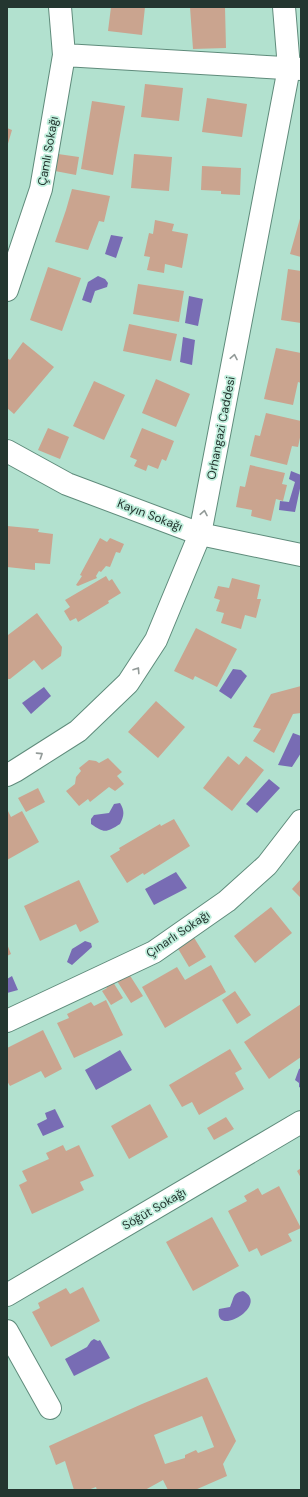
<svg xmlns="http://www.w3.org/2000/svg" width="308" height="1497" font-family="'DM Sans',sans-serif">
<rect width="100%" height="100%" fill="#b2e1cf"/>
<path fill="#786cb4" d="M111,235L123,237L116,258L105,254Z
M98,276L105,279L108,283L107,287L95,291L91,303L82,300L88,282Z
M189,296L203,299L198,326L185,323Z
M183,337L195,340L192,365L180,362Z
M291,471L301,475V484L295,512L279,510L280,501L289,502L295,482L289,479Z
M233,669L241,670L247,676L231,699L219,691Z
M44,687L51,696L31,714L22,703Z
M293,733L301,736V753L292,767L278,765Z
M269,779L280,788L257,813L246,804Z
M120,803C125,811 124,816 120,824C106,833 104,833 91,824V819L94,815L109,813L114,804Z
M176,872L187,888L154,905L145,889Z
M85,941L91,943L92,947L72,965L67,962L72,949Z
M12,976L18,990L7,993V979Z
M120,1050L132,1070L96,1090L85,1070Z
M301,1068V1088L299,1087V1083L295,1080L299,1069Z
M55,1109L64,1127L43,1136L37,1124L47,1119L45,1113Z
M243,1291C271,1305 213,1339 219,1309L230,1307C234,1299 232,1293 243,1291Z
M94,1339L98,1341L100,1340L110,1358L74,1376L65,1359L87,1347L91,1341Z"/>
<path fill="#caa48f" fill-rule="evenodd" d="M111,7H145L142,35L108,31Z
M190,7H225L226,48L193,49Z
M145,84L183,88L179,121L141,117Z
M207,98L247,104L242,137L202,132Z
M92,101L125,106L113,175L81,169Z
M7,128L12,130L7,147Z
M58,154L79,157L76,175L55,171Z
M134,154L172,157L169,191L131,188Z
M202,166L241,168L240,195L221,194V191L201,190Z
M72,189L110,196L104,222L99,221L88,250L55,242L66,210Z
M301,215V257L290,254Z
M155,220L174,224L172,231L188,234L182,268L165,264L164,273L147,270L150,257L144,256L149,233L153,234Z
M48,267L81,278L62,331L30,320Z
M288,269L301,271V323L281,320Z
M138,284L184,291L179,322L133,314Z
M129,324L177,334L171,361L123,351Z
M23,342L54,367L14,414L7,408V358L10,360Z
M276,348L301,353V383L298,382L293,405L264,399Z
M156,379L190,394L176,427L142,413Z
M94,381L125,395L104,440L73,426Z
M266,413L301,421V433L298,447L292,446L287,465L250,456L255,435L260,436Z
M48,428L69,437L60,459L38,450Z
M142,428L174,441L166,461L162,459L158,469L148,465L146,471L134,466L137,460L130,457Z
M250,465L285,473L282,484L287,485L283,501L276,499L271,521L251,516L252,510L236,507L240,486L245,487Z
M7,526L39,529L38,532L53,534L50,564L35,563V570L7,567Z
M100,538L107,542L110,538L124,544L120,553L116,552L110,567L106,566L101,572L99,571L96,576L97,578L78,586L76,585L82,576L80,575Z
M106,576L109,581L112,579L121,593L108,601L109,603L78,622L76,618L70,621L64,611L70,607L65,600Z
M232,578L260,585L257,599H261L256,618L245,615L241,629L221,623L224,613L216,611L220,600L214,598L218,586L229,588Z
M37,613L62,647L61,656L42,670L34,660L10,679H7V633L8,635Z
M196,628L237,649L217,687L195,676L193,680L174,671Z
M301,686V713L293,714L274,753L253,741L261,729L253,727L271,694Z
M156,701L185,727L158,758L128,732Z
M228,756L239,765L246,756L264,770L232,811L203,788Z
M108,758L122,772L117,776L124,784L115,791L109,787L90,802L88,799L79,806L66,791L75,784L76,777L81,771L79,768L89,760L96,761L99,763Z
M38,788L45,802L26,812L18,798Z
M8,811L11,817L22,811L39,842L7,860V812Z
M174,819L190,846L144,875L143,873L127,883L110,856L120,850L119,848L160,824L161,826Z
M301,879V898L292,889Z
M79,880L99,922L80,932L76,924L40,941L24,906Z
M271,907L292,933L255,963L234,936Z
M193,936L206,957L189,967L177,947Z
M7,944L11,954L7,956Z
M211,965L226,992L165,1028L142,987L177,967L185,980Z
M129,974L143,996L131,1003L117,981Z
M113,982L123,998L111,1005L102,991L107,988L106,986Z
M235,991L251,1015L237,1024L222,1000Z
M106,1000L123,1035L74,1058L57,1023L69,1018L67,1014L91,1002L94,1006Z
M301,1004V1057L269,1079L244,1042Z
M43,1030L62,1069L45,1078L41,1071L10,1086L7,1081V1048Z
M230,1049L242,1069L235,1073L244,1089L199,1115L192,1102L182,1107L169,1085Z
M150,1104L168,1137L129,1159L111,1126Z
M226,1117L234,1129L214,1140L207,1128Z
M63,1145L66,1151L79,1145L94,1176L80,1182L84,1190L32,1214L19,1185L27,1181L22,1171L49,1159L46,1153Z
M301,1168V1178L297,1171Z
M279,1186L301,1228L288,1234L292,1241L261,1256L257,1248L249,1252L228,1211L247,1201L244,1196L258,1188L262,1195Z
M212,1217L239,1266L193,1291L166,1242Z
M83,1287L100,1321L51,1347L32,1312L40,1308L38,1303L66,1288L70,1294Z
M207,1377L236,1441L223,1464L227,1476L195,1490H168L163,1480L145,1490H97L96,1487L88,1490H74L65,1461L56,1465L49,1446L142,1404ZM202,1416L214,1447L198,1453L196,1450L185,1455V1458L165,1464L154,1435Z"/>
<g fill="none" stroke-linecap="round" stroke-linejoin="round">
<defs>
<path id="minor" d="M64,55L301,69
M7,290L41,189L64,55L60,7
M7,451L67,484L200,534L301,555
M7,1021L154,952L227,901L267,865L301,821
M7,1295L301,1122
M7,1331L50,1408"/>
<path id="tertiary" d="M7,775L15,771L78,731L128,683L156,640L200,534L289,68L284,7"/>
</defs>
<use href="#minor" stroke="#5f8b7b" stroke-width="24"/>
<use href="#tertiary" stroke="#5f8b7b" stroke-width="24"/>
<use href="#minor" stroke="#fff" stroke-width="22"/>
<use href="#tertiary" stroke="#fff" stroke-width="22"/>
</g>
<defs><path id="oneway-chevron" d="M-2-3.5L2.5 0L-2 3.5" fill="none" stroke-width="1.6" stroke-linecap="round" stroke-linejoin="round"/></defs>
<g stroke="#929a98">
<use href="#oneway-chevron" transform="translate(234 357) rotate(-79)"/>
<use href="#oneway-chevron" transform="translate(204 513) rotate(-79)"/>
<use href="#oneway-chevron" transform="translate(137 670) rotate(-57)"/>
<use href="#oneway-chevron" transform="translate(40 755) rotate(-33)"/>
</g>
<g text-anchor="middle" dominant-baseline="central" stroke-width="3.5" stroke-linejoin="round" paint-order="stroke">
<g font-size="12" fill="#243630" stroke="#bfeedc">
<text transform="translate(48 151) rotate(-80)">Çamlı Sokağı</text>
<text transform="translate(221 428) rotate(-79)">Orhangazi Caddesi</text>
<text transform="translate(150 515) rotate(21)">Kayın Sokağı</text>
<text transform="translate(178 934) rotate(-34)">Çınarlı Sokağı</text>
<text transform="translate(154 1209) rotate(-30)">Söğüt Sokağı</text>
</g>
</g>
<rect width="308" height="1497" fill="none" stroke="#243630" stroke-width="16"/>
</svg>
